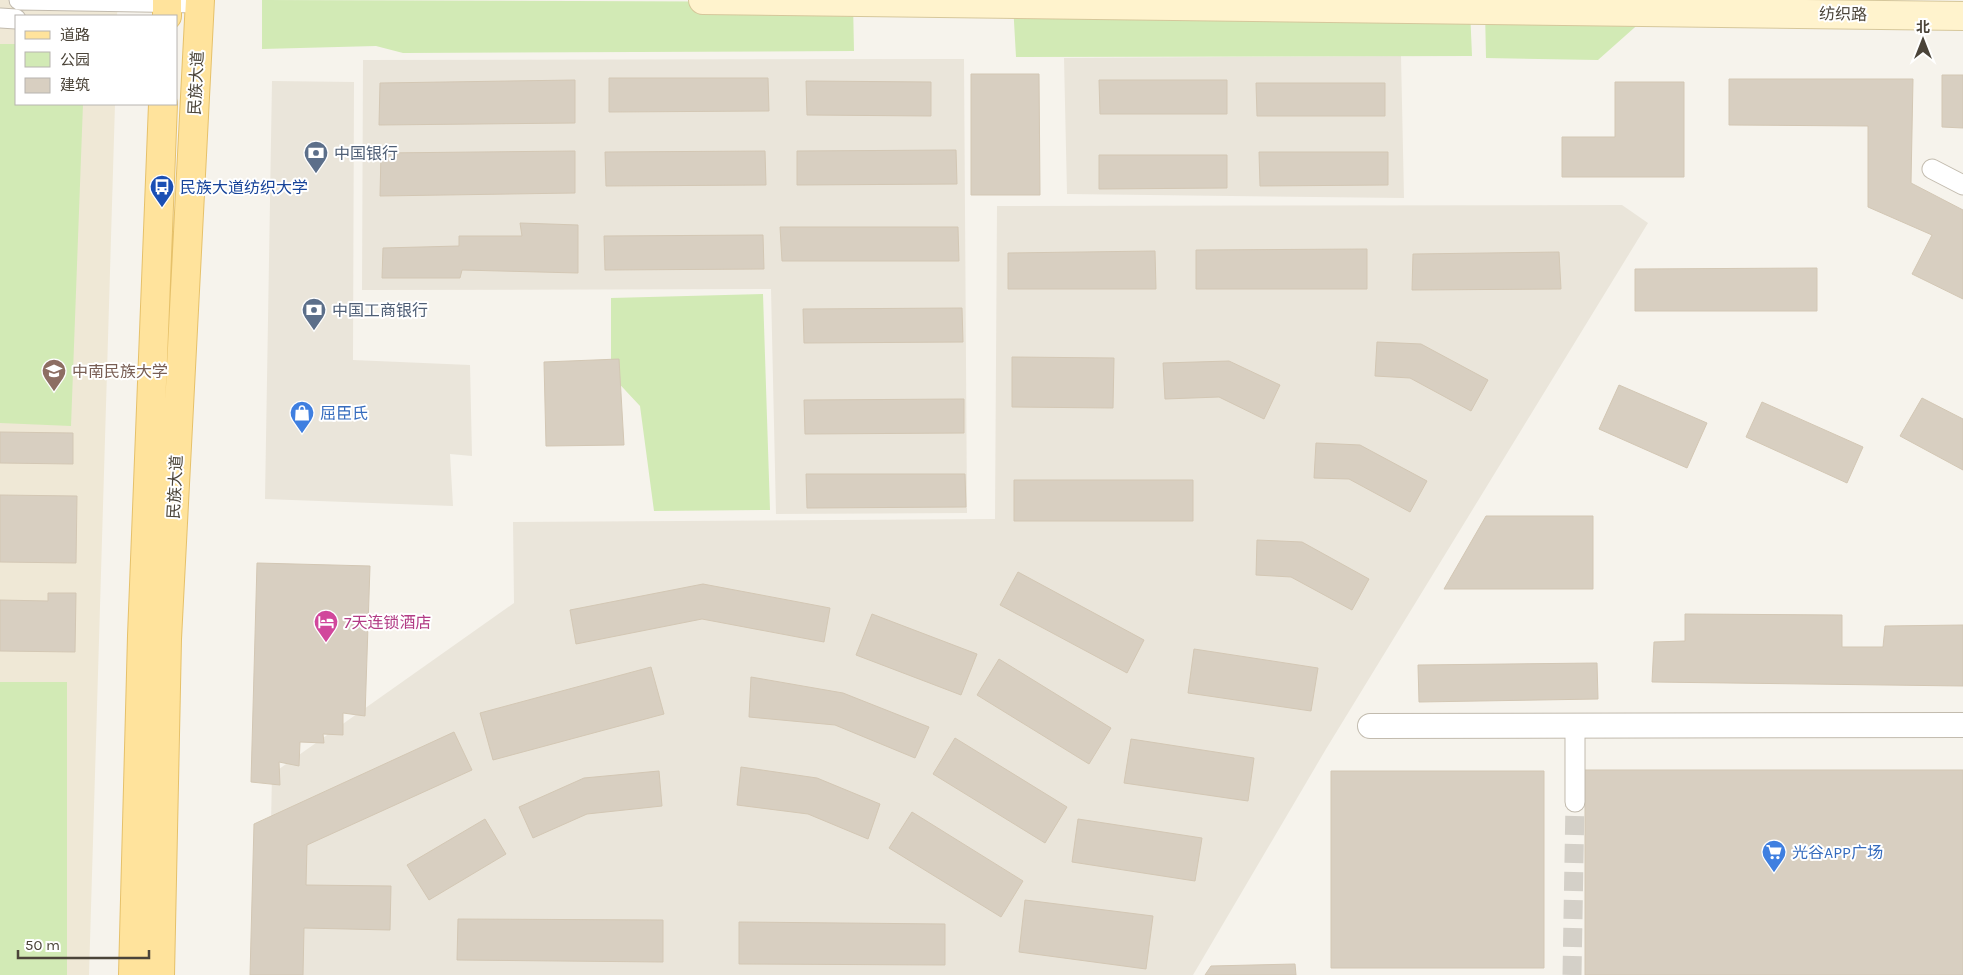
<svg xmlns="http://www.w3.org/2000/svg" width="1963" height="975" font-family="Karla,'Noto Sans SC',sans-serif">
<rect width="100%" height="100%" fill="#f6f3ec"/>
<path fill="#eae5da" d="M1401,56L1404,198L1067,194L1064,58Z
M964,59L967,513L776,514L771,289L362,290L363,60Z
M272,81L354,82L353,360L470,365L472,456L450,454L453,506L265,499Z
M1622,205L1648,223L1326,749L1193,975H268L272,774L514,603L513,522L995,519L997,206Z"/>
<path fill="#efe8d6" d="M0,0H118L117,16H16V104H115L89,975H0Z"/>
<path fill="#d2eab5" d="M262,0L853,2L854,51L403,53L376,46L262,49Z
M1013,4L1470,9L1472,56L1016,57Z
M1485,10L1652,12L1598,60L1486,58Z
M0,44H16V104H83L71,426L0,423Z
M763,294L770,510L654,511L640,406L611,375V298Z
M0,682H67V975H0Z"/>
<path fill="#d8cfc1" stroke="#d3c7b4" d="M971,74H1039L1040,195H971Z
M1942,75H1963V128L1942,127Z
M609,78H768L769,111L609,112Z
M1729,79H1913L1911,183L1963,210V299L1912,274L1932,235L1868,207V126L1729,125Z
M575,80V123L379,125L380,83Z
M1099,80H1227V114H1100Z
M806,81L931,82V116L807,115Z
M1615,82H1684V177H1562V137H1615Z
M1256,83H1385V116H1257Z
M956,150L957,184L797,185V151Z
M575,151V193L380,196L381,153Z
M765,151L766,185L606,186L605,152Z
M1259,152H1388V185L1260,186Z
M1099,155H1227V188L1099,189Z
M520,223L578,225V273L462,270L460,278H382L383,248L459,246V236H522Z
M780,227H958L959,261H782Z
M763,235L764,269L605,270L604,236Z
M1367,249V289H1196V250Z
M1155,251L1156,289H1008V253Z
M1559,252L1561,289L1412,290L1413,254Z
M1817,268V311H1635V269Z
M962,308L963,342L804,343L803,309Z
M1377,342L1421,344L1488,380L1471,411L1410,378L1375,376Z
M1012,357L1114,358L1113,408L1012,407Z
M619,359L624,445L546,446L544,362Z
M1229,361L1280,385L1264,419L1219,397L1165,399L1163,363Z
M1619,385L1707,423L1687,468L1599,429Z
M1922,398L1963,419V470L1900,436Z
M964,399V433L805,434L804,400Z
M1762,402L1863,447L1847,483L1746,437Z
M0,432L73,433V464L0,463Z
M1316,443L1360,445L1427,481L1410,512L1349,479L1314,478Z
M806,474H965L966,507L807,508Z
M1014,480H1193V521H1014Z
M0,495L77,496L76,563L0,562Z
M1486,516H1593V589H1444Z
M1257,540L1302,542L1369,579L1352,610L1291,577L1256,575Z
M257,563L370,566L365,716L343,713V735L323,734L324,743L300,742L299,766L279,762L280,785L251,782Z
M1018,572L1144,640L1127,673L1000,605Z
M703,584L830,608L824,642L702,619L576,644L570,610Z
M48,593H76L75,652L0,651V600L48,601Z
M872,614L977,654L961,695L856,655Z
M1685,614L1842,615V647H1883L1885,626L1963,625V686L1652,682L1654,642L1685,641Z
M1194,649L1318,668L1311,711L1188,693Z
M999,659L1111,728L1089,764L977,695Z
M1597,663L1598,699L1419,702L1418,665Z
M651,667L664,714L493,760L480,713Z
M751,677L843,693L929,727L915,758L835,725L749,717Z
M454,732L472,770L307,845L306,885L391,886L390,930L304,928L303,975H250L254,824Z
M955,738L1067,807L1045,843L933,774Z
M1131,739L1254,758L1248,801L1124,783Z
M741,767L817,778L880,804L868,839L808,814L737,805Z
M1585,770H1963V975H1585Z
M659,771L662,806L587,814L533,838L519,807L584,778Z
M1331,771H1544V968H1331Z
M912,812L1023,881L1001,917L889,848Z
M485,819L506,854L429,900L407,865Z
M1078,819L1202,838L1195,881L1072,862Z
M1025,900L1153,916L1146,969L1019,952Z
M458,919L663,920V962L457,960Z
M739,922L945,924V965L739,964Z
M1295,964L1296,975H1205L1211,966Z"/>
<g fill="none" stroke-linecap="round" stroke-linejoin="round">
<path stroke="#d4d0c8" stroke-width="19" stroke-dasharray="19 9" stroke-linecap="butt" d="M1572,975L1575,802"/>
<defs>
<path id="minor" d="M19,0L200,3
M0,18L16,19
M1932,169L1963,185
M1575,726V802"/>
<path id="tertiary" d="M1370,726L1963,725"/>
<path id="secondary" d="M703,0L1963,16"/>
<path id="primary" d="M167,16V0
M133,975L142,636L163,104
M160,975L167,639L200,0"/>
</defs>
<use href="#minor" stroke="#c2bbae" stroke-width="21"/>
<use href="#tertiary" stroke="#c2bbae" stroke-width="26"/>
<use href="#secondary" stroke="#d6c79b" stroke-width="30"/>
<use href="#primary" stroke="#e6c16a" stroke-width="30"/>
<use href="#minor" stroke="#fff" stroke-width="19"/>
<use href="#tertiary" stroke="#fff" stroke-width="24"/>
<use href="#secondary" stroke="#fff3cd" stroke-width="28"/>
<use href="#primary" stroke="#ffe39c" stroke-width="28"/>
</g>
<defs>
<symbol id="bank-pin" viewBox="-11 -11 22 30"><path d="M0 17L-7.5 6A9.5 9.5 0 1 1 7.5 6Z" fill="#5c6f8a" stroke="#fff"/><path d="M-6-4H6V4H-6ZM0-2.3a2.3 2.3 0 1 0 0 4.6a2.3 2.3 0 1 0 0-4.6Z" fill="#fff"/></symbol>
<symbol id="bus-pin" viewBox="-11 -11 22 30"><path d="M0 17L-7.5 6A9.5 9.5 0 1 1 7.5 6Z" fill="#1a4fb4" stroke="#fff"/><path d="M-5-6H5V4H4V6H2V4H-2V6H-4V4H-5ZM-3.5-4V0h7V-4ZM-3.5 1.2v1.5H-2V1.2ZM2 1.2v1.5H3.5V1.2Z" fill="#fff"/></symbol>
<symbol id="university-pin" viewBox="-11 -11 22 30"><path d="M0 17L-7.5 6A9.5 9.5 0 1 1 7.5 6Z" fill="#8d6e63" stroke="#fff"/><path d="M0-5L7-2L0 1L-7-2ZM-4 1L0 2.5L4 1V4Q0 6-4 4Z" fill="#fff"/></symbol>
<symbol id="shop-pin" viewBox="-11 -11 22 30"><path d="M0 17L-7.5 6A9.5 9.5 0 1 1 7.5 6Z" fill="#3f7fe0" stroke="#fff"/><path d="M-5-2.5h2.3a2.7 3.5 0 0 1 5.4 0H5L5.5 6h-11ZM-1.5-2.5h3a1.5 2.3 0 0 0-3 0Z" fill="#fff"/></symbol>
<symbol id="hotel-pin" viewBox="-11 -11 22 30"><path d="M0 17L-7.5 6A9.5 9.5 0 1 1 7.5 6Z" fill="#d1479c" stroke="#fff"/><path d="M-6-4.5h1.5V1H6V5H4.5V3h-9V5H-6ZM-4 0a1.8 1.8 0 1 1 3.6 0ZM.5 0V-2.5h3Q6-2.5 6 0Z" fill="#fff"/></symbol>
<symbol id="supermarket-pin" viewBox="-11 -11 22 30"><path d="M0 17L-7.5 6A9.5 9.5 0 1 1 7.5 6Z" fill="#3f7fe0" stroke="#fff"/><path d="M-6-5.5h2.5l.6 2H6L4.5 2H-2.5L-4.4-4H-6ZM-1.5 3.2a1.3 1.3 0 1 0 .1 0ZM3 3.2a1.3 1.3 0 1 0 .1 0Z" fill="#fff"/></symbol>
</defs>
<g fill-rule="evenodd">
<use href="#bank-pin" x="302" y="139" width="28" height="38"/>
<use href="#bus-pin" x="148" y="173" width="28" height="38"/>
<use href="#bank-pin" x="300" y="296" width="28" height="38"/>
<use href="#university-pin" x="40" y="357" width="28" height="38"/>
<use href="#shop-pin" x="288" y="399" width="28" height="38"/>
<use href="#hotel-pin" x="312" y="608" width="28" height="38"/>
<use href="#supermarket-pin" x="1760" y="838" width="28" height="38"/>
</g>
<g text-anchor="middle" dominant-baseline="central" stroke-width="4" stroke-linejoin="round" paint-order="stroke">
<g font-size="16" fill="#4b4439" stroke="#fff">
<text transform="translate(1843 14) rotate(1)">纺织路</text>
<text transform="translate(196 83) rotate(-87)">民族大道</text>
<text transform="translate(175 487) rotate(-87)">民族大道</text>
</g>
<g font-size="16" fill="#4e5e75" stroke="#fff" text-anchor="start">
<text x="334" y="153">中国银行</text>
<text x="332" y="310">中国工商银行</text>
</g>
<g font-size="16" fill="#164399" stroke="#fff" text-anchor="start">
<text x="180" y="187">民族大道纺织大学</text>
</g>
<g font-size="16" fill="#785e54" stroke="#fff" text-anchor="start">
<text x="72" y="371">中南民族大学</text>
</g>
<g font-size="16" fill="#366cbe" stroke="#fff" text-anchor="start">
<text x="320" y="413">屈臣氏</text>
<text x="1792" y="852">光谷APP广场</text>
</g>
<g font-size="16" fill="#b23c85" stroke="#fff" text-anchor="start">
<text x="344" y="622">7天连锁酒店</text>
</g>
</g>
<rect x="15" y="15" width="162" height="90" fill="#ffffff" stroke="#b7b4b0"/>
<rect x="25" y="31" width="25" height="8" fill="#ffe39c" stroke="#b7b4b0"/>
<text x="60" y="40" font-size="15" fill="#4b4439">道路</text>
<rect x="25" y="52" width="25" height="15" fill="#d2eab5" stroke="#b7b4b0"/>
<text x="60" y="65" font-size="15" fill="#4b4439">公园</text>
<rect x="25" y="78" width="25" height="15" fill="#d8cfc1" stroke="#b7b4b0"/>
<text x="60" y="90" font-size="15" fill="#4b4439">建筑</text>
<g transform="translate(1923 40)" stroke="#ffffff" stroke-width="4" paint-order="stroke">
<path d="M0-4L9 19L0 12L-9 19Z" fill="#4b4439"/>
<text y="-8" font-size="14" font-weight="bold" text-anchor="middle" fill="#4b4439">北</text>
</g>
<path d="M18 950v8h131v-8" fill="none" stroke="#4b4439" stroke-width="2.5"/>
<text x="25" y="950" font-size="15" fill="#4b4439" stroke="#ffffff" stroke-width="4" paint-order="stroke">50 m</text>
</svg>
